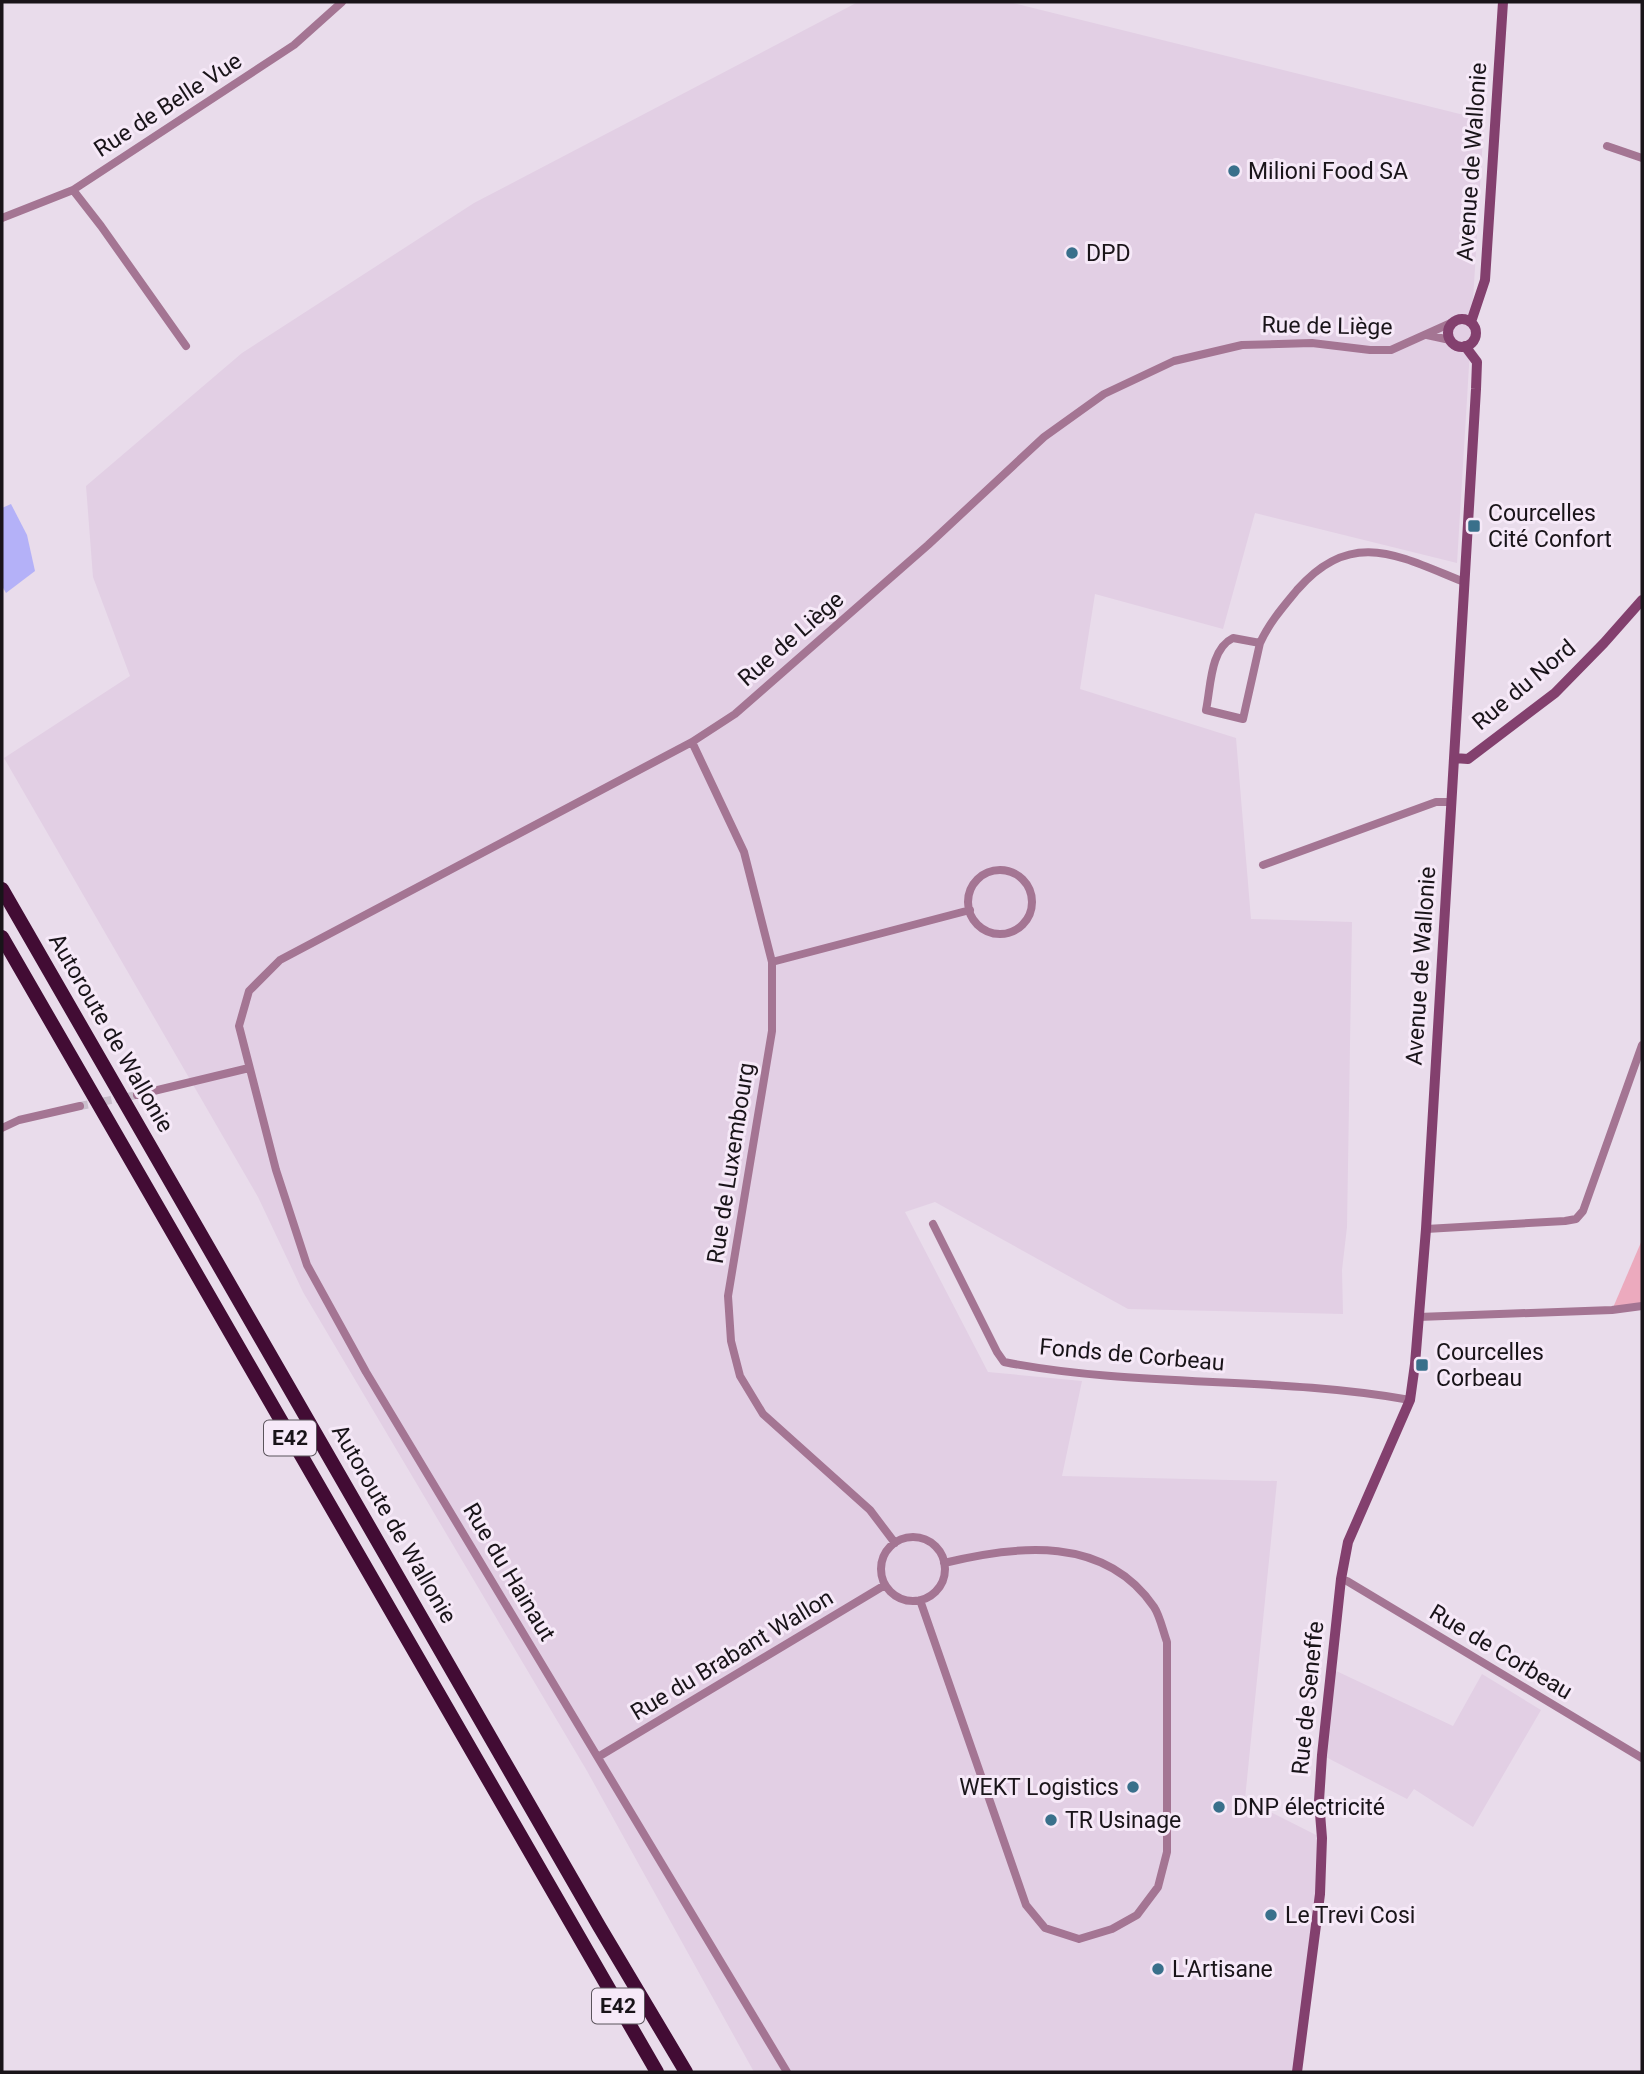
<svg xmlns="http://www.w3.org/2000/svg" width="1644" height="2074" font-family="Roboto,sans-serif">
<rect width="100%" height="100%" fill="#e9dceb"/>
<path fill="#e2cfe4" d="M858,2H1009L1484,120L1457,563L1255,513L1223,629L1095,594L1080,689L1236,738L1251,919L1352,922L1347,1227L1342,1270L1343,1314L1128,1309L935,1202L905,1212L988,1372L1082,1381L1062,1476L1277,1481L1245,1799L1322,1838L1297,2072H754L587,1771L303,1292L258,1197L4,758L130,676L93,577L86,486L242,353L474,203Z
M1332,1669L1453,1726L1482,1674L1541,1710L1473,1827L1414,1789L1407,1799L1322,1755Z"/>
<path fill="#ecaabe" d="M1642,1240V1306L1612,1310Z"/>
<path fill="#b4b1f8" d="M11,504L27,535L35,571L6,593L2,586V508Z"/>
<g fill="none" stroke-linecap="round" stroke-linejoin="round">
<path stroke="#cabecc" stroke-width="8" stroke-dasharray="8 4" stroke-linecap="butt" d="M80,1106L137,1095"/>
<path stroke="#a47593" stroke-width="8" d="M1607,146L1642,158
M73,190L101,226L186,346
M2,218L73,190L294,45L342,2
M1427,335L1450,340
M1233,638L1260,643L1243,719L1206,710C1211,686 1210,649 1233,638Z
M1260,643C1269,623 1283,607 1297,590C1352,527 1399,556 1464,582
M692,742L744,852L772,962V1031L728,1296L731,1341L740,1376L763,1414L870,1510L895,1543
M1263,865L1436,802H1452
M968 902a32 32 0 1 1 64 0a32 32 0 1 1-64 0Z
M772,962L970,910
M137,1095L249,1068
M2,1128L19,1120L80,1106
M933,1224L997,1352L1004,1362C1138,1388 1277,1376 1410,1400
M1426,1229L1565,1221L1576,1219L1583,1211L1642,1045
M1418,1317L1612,1310L1642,1306
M881 1569a32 32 0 1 1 64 0a32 32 0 1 1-64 0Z
M1341,1579L1347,1581L1642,1758
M920,1600L1026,1905L1045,1928L1079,1939L1112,1929L1137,1915L1158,1887L1167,1852V1642C1163,1631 1160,1616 1154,1607C1105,1535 1017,1545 944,1563
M598,1757L885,1585
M787,2072L366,1372L307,1265L276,1170L239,1026L249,991L280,960L692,742L735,714L928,545L1044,437L1104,394L1174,361L1242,345L1312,343L1370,350H1391L1451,323"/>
<path stroke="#83406e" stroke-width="10" d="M1448 333a14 14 0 1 1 28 0a14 14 0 1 1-28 0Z
M1471,322L1485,280L1503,2
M1454,758L1468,759L1555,693L1604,643L1642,600
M1297,2072L1320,1894L1322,1838L1319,1801L1322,1755L1341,1579L1348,1542L1410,1400L1415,1364L1426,1229L1476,389L1477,362L1465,346"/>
<path stroke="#420c34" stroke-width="14" d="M2,889L599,1926L686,2072
M2,937L657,2072"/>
</g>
<g fill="#39708b" stroke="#f6e9f8" stroke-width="2.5">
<circle cx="1234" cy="171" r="7"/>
<circle cx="1072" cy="253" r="7"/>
<rect x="1467" y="519" width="14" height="14" rx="3.5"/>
<rect x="1415" y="1358" width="14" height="14" rx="3.5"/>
<circle cx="1133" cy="1787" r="7"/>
<circle cx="1219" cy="1807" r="7"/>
<circle cx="1051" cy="1820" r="7"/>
<circle cx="1271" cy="1915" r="7"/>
<circle cx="1158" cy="1969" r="7"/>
</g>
<g text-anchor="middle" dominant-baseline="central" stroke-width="6" stroke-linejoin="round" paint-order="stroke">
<g fill="#f6e9f8" stroke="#5b545c" stroke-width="2">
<rect x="264" y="1420.5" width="52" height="35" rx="5"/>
<rect x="592" y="1988.5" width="52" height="35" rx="5"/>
</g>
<g font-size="21" font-weight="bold" fill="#191419">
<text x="290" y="1438">E42</text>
<text x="618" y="2006">E42</text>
</g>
<g font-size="23" fill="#191419" stroke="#f6e9f8">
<text transform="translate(168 105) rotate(-33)">Rue de Belle Vue</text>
<text transform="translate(1472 162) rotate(-86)">Avenue de Wallonie</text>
<text transform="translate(1327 326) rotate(1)">Rue de Liège</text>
<text transform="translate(791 639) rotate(-41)">Rue de Liège</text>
<text transform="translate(1524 685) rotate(-40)">Rue du Nord</text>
<text transform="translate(1421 966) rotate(-86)">Avenue de Wallonie</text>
<text transform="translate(111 1033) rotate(60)">Autoroute de Wallonie</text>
<text transform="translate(731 1163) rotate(-81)">Rue de Luxembourg</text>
<text transform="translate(1132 1355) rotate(5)">Fonds de Corbeau</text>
<text transform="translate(394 1524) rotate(60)">Autoroute de Wallonie</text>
<text transform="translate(509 1572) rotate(59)">Rue du Hainaut</text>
<text transform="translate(1501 1652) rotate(31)">Rue de Corbeau</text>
<text transform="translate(732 1655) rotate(-31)">Rue du Brabant Wallon</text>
<text transform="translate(1308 1698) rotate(-84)">Rue de Seneffe</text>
</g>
<g font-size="23" fill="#191419" stroke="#f6e9f8" text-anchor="start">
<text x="1248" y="171">Milioni Food SA</text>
<text x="1086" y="253">DPD</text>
<text x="1488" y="513">Courcelles<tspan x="1488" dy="26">Cité Confort</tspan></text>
<text x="1436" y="1352">Courcelles<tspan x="1436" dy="26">Corbeau</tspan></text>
<text x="1119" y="1787" text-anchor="end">WEKT Logistics</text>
<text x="1233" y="1807">DNP électricité</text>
<text x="1065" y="1820">TR Usinage</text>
<text x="1285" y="1915">Le Trevi Cosi</text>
<text x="1172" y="1969">L'Artisane</text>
</g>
</g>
<rect width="1644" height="2074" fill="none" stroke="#191419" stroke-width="7"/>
</svg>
